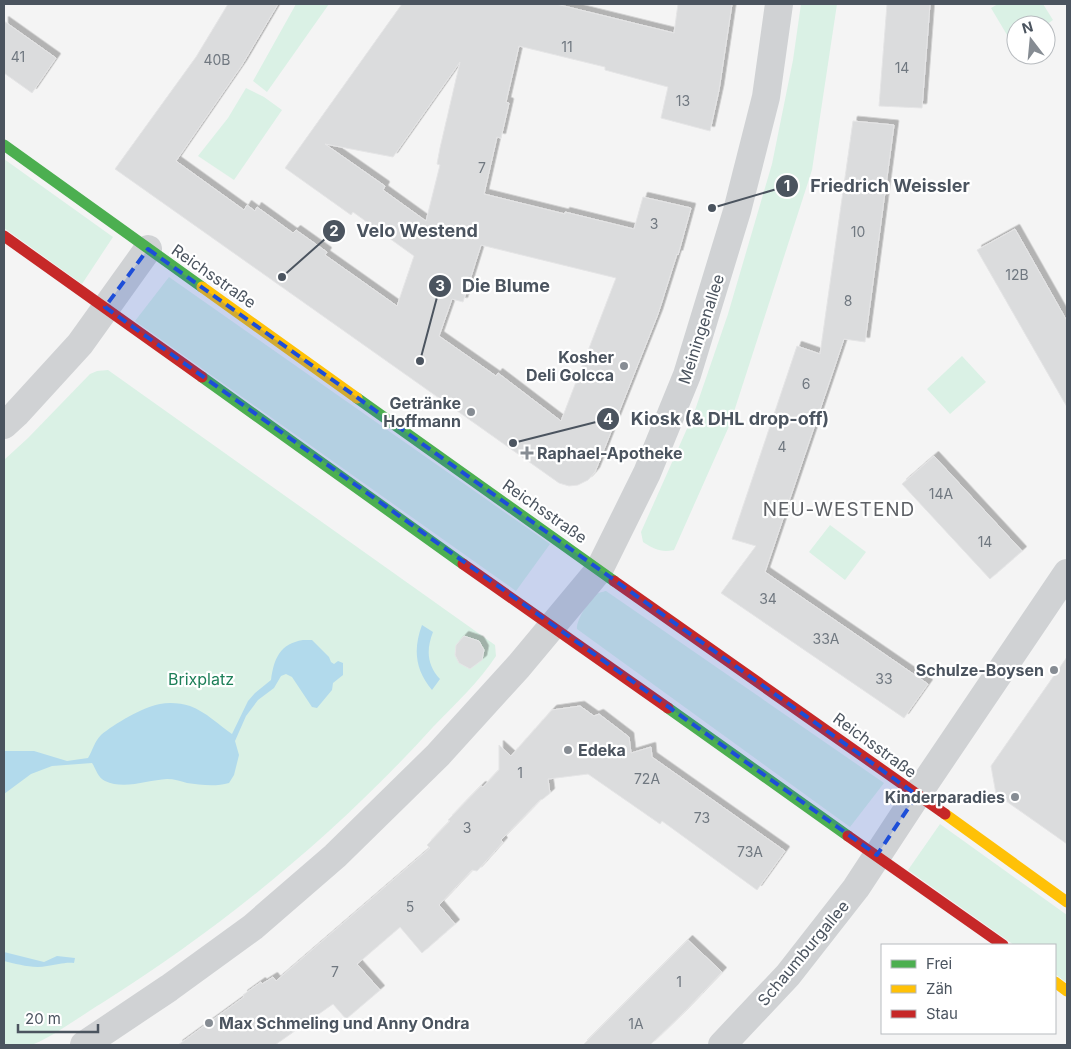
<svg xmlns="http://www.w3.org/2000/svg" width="1071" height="1049" font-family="Inter,sans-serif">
<defs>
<filter id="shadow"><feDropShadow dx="4.5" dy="-4.5" stdDeviation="0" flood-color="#0004"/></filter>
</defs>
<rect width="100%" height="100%" fill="#f4f4f4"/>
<path fill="#daf1e5" d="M296,4H329L267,92L253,81Z
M801,4H837L812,170L730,424L674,550C661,553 654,549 643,542L641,532L694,413L728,314L772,164L793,60Z
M998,4H1043L1053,20L1046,25H1016V43L1013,45L991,8Z
M246,88L264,97L282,110L234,180L198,156L228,118Z
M4,159L113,237L82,284L4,228Z
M169,277L550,544L516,591L135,321Z
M962,356L986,382L950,414L927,389Z
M108,370L495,645L496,656C480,681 454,705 433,727C337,833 223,927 102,1003C82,1015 54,1036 34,1044C26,1048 13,1045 4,1045V460L28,438L90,374L97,371Z
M830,525L866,552L845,580L809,552Z
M606,591L884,783L850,827L577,629C576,620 590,598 598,593C599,593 605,591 606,591Z
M940,824L1067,915V983L1055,974V945H1014L908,870Z"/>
<path fill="#b2daec" d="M422,625L433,632C426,650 427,665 440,679L432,690C415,670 413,649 422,625Z
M303,640H312L329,657L331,662L334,664L338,661L343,663V675L333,683L332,690L317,708L312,707L292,677L286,674L281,676L274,688L258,700L246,716L235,741L239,755L234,775L229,783C216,787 200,785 187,783C180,781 174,779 167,779C148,780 124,790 105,781C98,778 96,769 92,763L52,766L31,774L4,794V751H34L67,761L88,758C93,750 94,742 101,735C114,724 143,707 160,704C169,702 181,703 190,706C206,712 219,725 232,734L248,701L255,693L271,680C274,658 280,644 303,640Z
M4,952L44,962L57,956L75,958L74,963C64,962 57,965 47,966C33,969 17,964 4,961Z"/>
<path fill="#dbdcdd" stroke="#e5e5e6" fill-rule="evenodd" filter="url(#shadow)" d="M228,4H278L242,65L176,161L244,210L247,205L255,211L257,207L293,233L296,230L327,252L325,255L397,306L414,256L353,212L351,215L285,168L402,4H556L674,33L678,4H732L719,90L710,131L661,118L668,87L605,70V67L519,46L506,102L509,103L501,138L497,137L484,194L565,214V212L634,229L643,197L691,208L678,255L677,254L658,314L595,472L588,480L578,485L569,486L559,483L115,169L196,57ZM460,62L440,148L437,164L440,165L426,221L383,190L385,186L325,144L393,157ZM481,245L616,278L561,421L498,373L496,376L439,336L452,299L463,302Z
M887,4H930L922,108L879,106Z
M4,21L56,58L32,93L4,73Z
M853,121L894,125L865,342L844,339L765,572L928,684L904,718L721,593L756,546L732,539L797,346L820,354Z
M1015,229L1067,321V407L977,250Z
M934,456L1022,551L990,579L902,484Z
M464,636L479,641L484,650L482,660L470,669L459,663L455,655L456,645Z
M1067,657V844L996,794L991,766Z
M580,706L594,716L599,714L629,737L631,753L651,747L652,757L785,851L757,890L662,821L660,824L588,774L548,779L550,793L543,799L540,800L501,840L503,842L477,871L472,870L439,905L455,924L422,953L400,927L357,964L380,990L346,1019L333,1004L275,1045H178L244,997L243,995L261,982L262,984L273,977L276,981L430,848L427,845L450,821L448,820L481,786L483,787L499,770V745L511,756L552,710Z
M688,940L722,972L683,1013L650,1045H583Z"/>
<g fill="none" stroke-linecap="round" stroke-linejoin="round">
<path stroke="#d0d2d4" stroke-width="28" d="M4,425L16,414L80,344L148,249
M84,1045L169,988L253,927L335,856L438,755L518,667L599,570L647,473L687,375L737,211L766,97L779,4
M722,1045L788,975L856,888L917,795L1067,573"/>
<path stroke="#4caf50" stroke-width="11" d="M4,145L202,287
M202,377L463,564
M357,398L614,581
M668,708L848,836"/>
<path stroke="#ffc107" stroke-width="11" d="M202,287L357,398
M945,814L1067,902
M1055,982L1067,991"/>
<path stroke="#c62828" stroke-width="11" d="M4,236L202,377
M463,564L668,708
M614,581L945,814
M848,836L1003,945"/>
</g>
<path fill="#1d4ed8" fill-opacity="0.2" stroke="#1d4ed8" stroke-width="4" stroke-dasharray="10 6" stroke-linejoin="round" d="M148,249L917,795L877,855L105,307Z"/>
<g fill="#868c93" stroke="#fff" stroke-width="2">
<circle cx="624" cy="366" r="5"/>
<circle cx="471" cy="412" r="5"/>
<path d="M524.5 445.5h5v5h5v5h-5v5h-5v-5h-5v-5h5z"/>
<circle cx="1054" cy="670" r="5"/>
<circle cx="568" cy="750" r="5"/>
<circle cx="1015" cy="797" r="5"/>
<circle cx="209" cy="1023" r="5"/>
</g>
<g text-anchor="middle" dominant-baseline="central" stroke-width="4.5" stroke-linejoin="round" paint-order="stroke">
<g font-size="14" fill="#707880">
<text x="567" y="46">11</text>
<text x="18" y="56">41</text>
<text x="217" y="59">40B</text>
<text x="902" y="67">14</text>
<text x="683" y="100">13</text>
<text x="482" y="167">7</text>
<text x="654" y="223">3</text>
<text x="858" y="231">10</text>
<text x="1017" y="274">12B</text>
<text x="848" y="300">8</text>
<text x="806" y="383">6</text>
<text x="782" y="446">4</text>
<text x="941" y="493">14A</text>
<text x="985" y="541">14</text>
<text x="768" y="598">34</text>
<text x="826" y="638">33A</text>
<text x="884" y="678">33</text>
<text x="520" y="772">1</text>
<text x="647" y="778">72A</text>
<text x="702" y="817">73</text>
<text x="467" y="827">3</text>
<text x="750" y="851">73A</text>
<text x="410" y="906">5</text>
<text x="335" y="971">7</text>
<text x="679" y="981">1</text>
<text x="636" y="1023">1A</text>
</g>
<g font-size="16" fill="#4b545f" stroke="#fff">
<text transform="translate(214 276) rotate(35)">Reichsstraße</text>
<text transform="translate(701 329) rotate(-72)">Meiningenallee</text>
<text transform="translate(545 511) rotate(35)">Reichsstraße</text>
<text transform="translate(875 745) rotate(36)">Reichsstraße</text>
<text transform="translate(803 953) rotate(-50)">Schaumburgallee</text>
</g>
<g font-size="16" font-weight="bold" fill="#4b545f" stroke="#fff" text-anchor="end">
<text x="614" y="357">Kosher<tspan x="614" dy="18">Deli Golcca</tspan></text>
<text x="461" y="403">Getränke<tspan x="461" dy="18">Hoffmann</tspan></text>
<text x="537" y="453" text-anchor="start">Raphael-Apotheke</text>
<text x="1044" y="670">Schulze-Boysen</text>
<text x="578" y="750" text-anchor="start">Edeka</text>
<text x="1005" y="797">Kinderparadies</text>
<text x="219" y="1023" text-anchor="start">Max Schmeling und Anny Ondra</text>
</g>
<g font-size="16" fill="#1d7f58" stroke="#fff">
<text x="201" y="679">Brixplatz</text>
</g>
<g font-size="19" letter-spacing="1" fill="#5f6267" stroke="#fff">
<text x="839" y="509">NEU-WESTEND</text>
</g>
</g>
<path fill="none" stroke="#4b545f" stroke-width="2" d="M712 208L787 186M282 277L334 231M420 361L440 286M513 443L608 419"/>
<g fill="#4b545f" stroke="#fff" stroke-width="2">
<circle cx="712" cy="208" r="5"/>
<circle cx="282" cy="277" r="5"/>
<circle cx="420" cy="361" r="5"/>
<circle cx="513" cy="443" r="5"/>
<circle cx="787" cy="186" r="12"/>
<circle cx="334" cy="231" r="12"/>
<circle cx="440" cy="286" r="12"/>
<circle cx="608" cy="419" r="12"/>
</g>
<g font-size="15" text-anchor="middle" font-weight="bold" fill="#fff">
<text x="787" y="191">1</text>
<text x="334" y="236">2</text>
<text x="440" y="291">3</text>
<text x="608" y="424">4</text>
</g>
<g font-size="18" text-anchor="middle" font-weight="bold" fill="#4b545f" stroke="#fff" stroke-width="4.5" stroke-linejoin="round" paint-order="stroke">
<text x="890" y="192">Friedrich Weissler</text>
<text x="417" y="237">Velo Westend</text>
<text x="506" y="292">Die Blume</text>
<text x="730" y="425">Kiosk (&amp; DHL drop-off)</text>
</g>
<rect width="1071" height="1049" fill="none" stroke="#4b545f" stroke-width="10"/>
<rect x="881" y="944" width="175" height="90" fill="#ffffff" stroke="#b7bbbf"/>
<rect x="891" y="960" width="25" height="8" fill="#4caf50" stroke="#b7bbbf"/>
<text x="926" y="969" font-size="15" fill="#4b545f">Frei</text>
<rect x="891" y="985" width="25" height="8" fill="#ffc107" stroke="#b7bbbf"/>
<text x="926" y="994" font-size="15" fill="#4b545f">Zäh</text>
<rect x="891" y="1010" width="25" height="8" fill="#c62828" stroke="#b7bbbf"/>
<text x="926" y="1019" font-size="15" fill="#4b545f">Stau</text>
<g transform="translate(1031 40) rotate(344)"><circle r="24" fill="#ffffff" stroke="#b7bbbf"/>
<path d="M0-4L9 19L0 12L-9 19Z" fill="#868c93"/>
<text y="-8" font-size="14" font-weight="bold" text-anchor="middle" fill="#4b545f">N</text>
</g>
<path d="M18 1024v8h80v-8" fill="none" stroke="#4b545f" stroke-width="2.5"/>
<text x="25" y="1024" font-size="15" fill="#4b545f" stroke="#ffffff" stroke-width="4" paint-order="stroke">20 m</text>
</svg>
